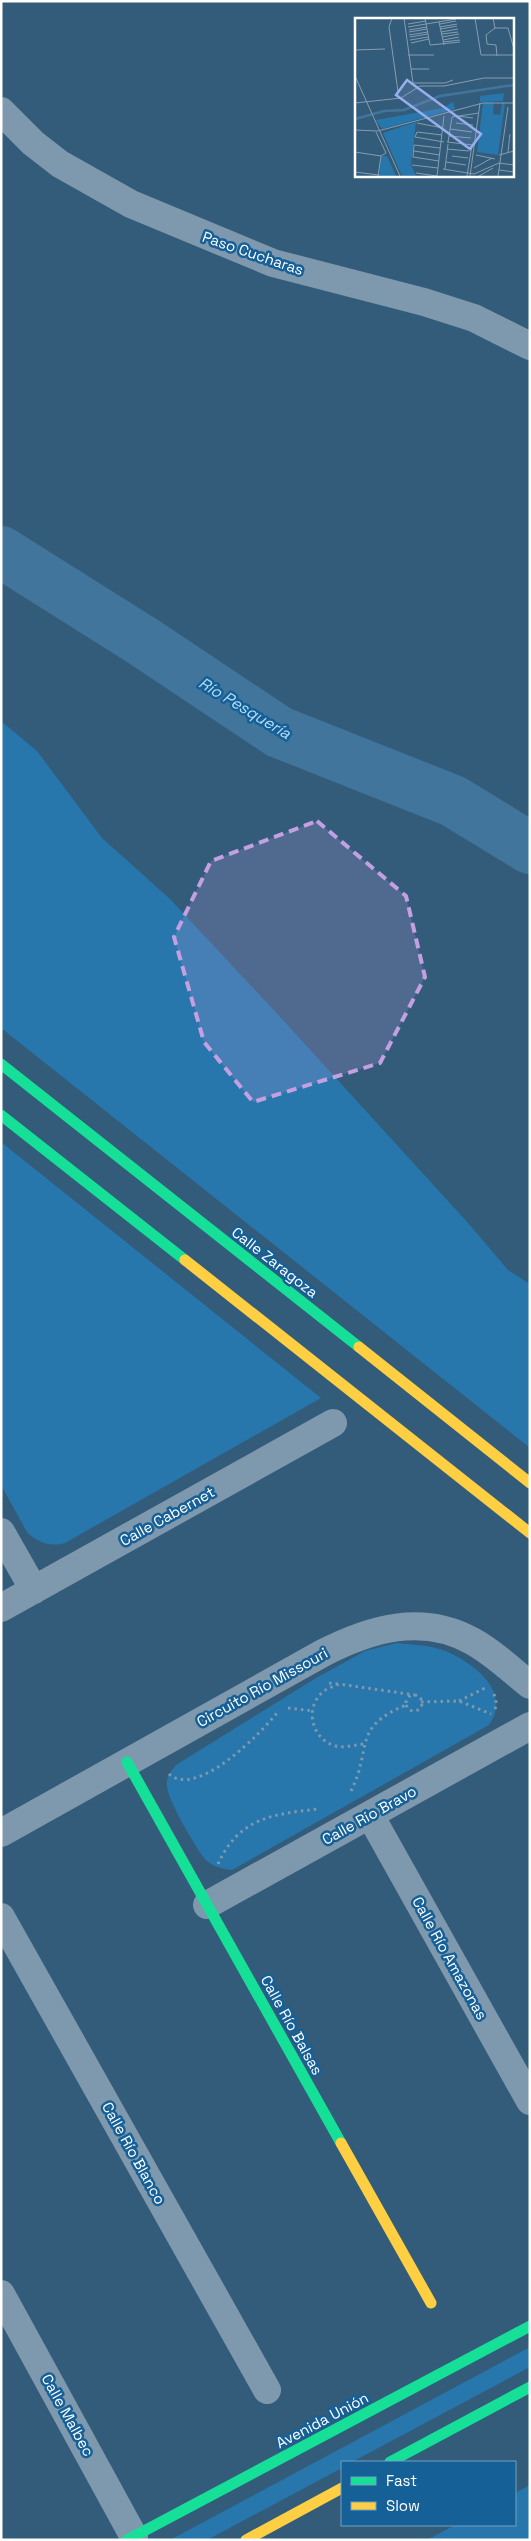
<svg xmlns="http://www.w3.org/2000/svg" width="531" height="2541" font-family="'Space Grotesk',sans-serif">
<rect width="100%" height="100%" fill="#335c7b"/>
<path fill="#2776ac" d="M1,721L37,751L102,838L170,899L272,1008L469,1224L508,1270L530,1284V1448L1,1028Z
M1,1142L321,1398L65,1543C50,1547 38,1543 27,1532L1,1485Z
M397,1643C414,1645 432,1645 448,1652C476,1665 512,1693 489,1725L232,1870C221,1869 211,1866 204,1858C195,1846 167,1799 167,1786C166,1777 170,1772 176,1765L316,1678L365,1651Z
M530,2347V2367L352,2462H342V2468L207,2540H170Z
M530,2485V2540H427L455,2525H515V2493Z"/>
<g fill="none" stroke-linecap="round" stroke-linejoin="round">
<path stroke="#42759c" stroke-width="52" d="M1,552L144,642L279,732L453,801L530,848"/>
<path stroke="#7e98ad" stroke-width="3" stroke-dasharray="2.5 4" stroke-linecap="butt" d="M329,1683L339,1684
M494,1694L496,1702L495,1712
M406 1703a8 8 0 1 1 16 0a8 8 0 1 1-16 0Z
M459,1701L487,1687
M421,1702L459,1701L491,1714
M288,1708L313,1711
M363,1744C354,1745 345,1748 336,1746C314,1741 305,1713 319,1696C324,1689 332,1687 339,1684L415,1695
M169,1774C197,1799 261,1733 277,1713
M351,1791C373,1747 351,1728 406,1705
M218,1864C239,1818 272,1814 319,1809"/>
<path stroke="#7e98ad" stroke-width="28" d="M1,111L33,143L60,164L131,204L273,263L424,302L474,318L530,346
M1,1532L34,1590
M1,1608L333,1423
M370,1815L530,2101
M1,1833L323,1653C370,1629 422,1613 472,1641C493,1652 511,1670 530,1685
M207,1905L530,1726
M1,1917L267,2390
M1,2294L134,2537"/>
<path stroke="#16e098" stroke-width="11" d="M1,1064L359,1347
M1,1115L185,1260
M127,1762L341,2143
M390,2462L530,2387
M127,2540L530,2326"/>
<path stroke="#ffcf43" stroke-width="11" d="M185,1260L530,1533
M359,1347L530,1483
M341,2143L431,2303
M246,2540L342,2488"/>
</g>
<path fill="#c4a0e2" fill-opacity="0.2" stroke="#c4a0e2" stroke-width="4" stroke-dasharray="10 6" stroke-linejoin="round" d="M317,821L406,896L425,977L380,1063L253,1102L204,1042L174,937L211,861Z"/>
<g text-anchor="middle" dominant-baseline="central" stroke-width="5" stroke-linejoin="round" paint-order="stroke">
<g font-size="15" fill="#fff" stroke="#166098">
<text transform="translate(253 253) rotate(19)">Paso Cucharas</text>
<text transform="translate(275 1262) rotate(38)">Calle Zaragoza</text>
<text transform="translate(167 1516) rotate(-29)">Calle Cabernet</text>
<text transform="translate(262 1687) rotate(-29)">Circuito Río Missouri</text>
<text transform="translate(369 1815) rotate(-29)">Calle Río Bravo</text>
<text transform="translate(450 1958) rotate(61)">Calle Río Amazonas</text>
<text transform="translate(292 2025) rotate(61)">Calle Río Balsas</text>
<text transform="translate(134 2153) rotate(61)">Calle Río Blanco</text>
<text transform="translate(68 2415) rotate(61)">Calle Malbec</text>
<text transform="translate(322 2420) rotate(-28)">Avenida Unión</text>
</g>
<g font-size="16" font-style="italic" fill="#b5ddf8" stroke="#166098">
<text transform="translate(245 708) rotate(31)">Río Pesquería</text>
</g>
</g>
<g transform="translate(355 18)">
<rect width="159" height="159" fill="#335c7b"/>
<path d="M149,75L148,83L125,84V78ZM98,84L100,91L27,111L21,102L88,90ZM128,85H139L138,96L145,97L147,85H150L143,137L122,134ZM61,104L56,147L61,158H47L28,115ZM26,138H32L41,158H24Z" fill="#2776ac"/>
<path fill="none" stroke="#42759c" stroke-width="2.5" d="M0,101L29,93L49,92L85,78L159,67"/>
<path fill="none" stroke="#859db0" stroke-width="1" d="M37,0L34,9L43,74M49,0L58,65H90L98,62M70,0L75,27L105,24M120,0L126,37H159M138,0L140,10H153L159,31M84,4L89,27M53,6L71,3M85,6L101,3M53,9L101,1M85,9L102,6M140,10L131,17L132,26L141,27L142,38M86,11L102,8M54,12L72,9M54,14L72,11M86,14L103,11M87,16L103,14M54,17L73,14M55,19L73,16M87,19L104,16M55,22L73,19M88,22L104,19M88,24L105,22M56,25L74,21M0,32L30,31M53,37H79M56,51H74M0,58L45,158M0,85L46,80L65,68H89L129,60H159M102,98L118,100M62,105L88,110M101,105L118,107M95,111L117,114M0,112L23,113L128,85H159M21,114L31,135L26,138M87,117L62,114L60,119L89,124M94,118L116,120M92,124L118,127M93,124L97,99L124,95M92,131L114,133M59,133L85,137M0,134L26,138M153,134L155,116M121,137L140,141M144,137L159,133M97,138L113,140M84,143L58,139L59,127L85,130M91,144L111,147M144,145L159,147M57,147L83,150M119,150L137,140M88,151L119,156L144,145M90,151L93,126M144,152L159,154M0,154L24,157M61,155L82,158M23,158L26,138M82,158L89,98M112,158L117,127M115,158L125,85M124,158L138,150M143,158L153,89"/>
<path fill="#99afed" fill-opacity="0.15" stroke="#99afed" stroke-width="2.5" d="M52,62L126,116L115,131L41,77Z"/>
<rect width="159" height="159" fill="none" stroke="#fff" stroke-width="2.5"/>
</g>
<rect width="531" height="2541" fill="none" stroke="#ffffff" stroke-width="5"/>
<rect x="341" y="2461" width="175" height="65" fill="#166098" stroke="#73a0c1"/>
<rect x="351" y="2477" width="25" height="8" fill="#16e098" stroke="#73a0c1"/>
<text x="386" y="2486" font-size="15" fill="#ffffff">Fast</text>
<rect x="351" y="2502" width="25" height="8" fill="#ffcf43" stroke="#73a0c1"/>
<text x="386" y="2511" font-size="15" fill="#ffffff">Slow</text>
</svg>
